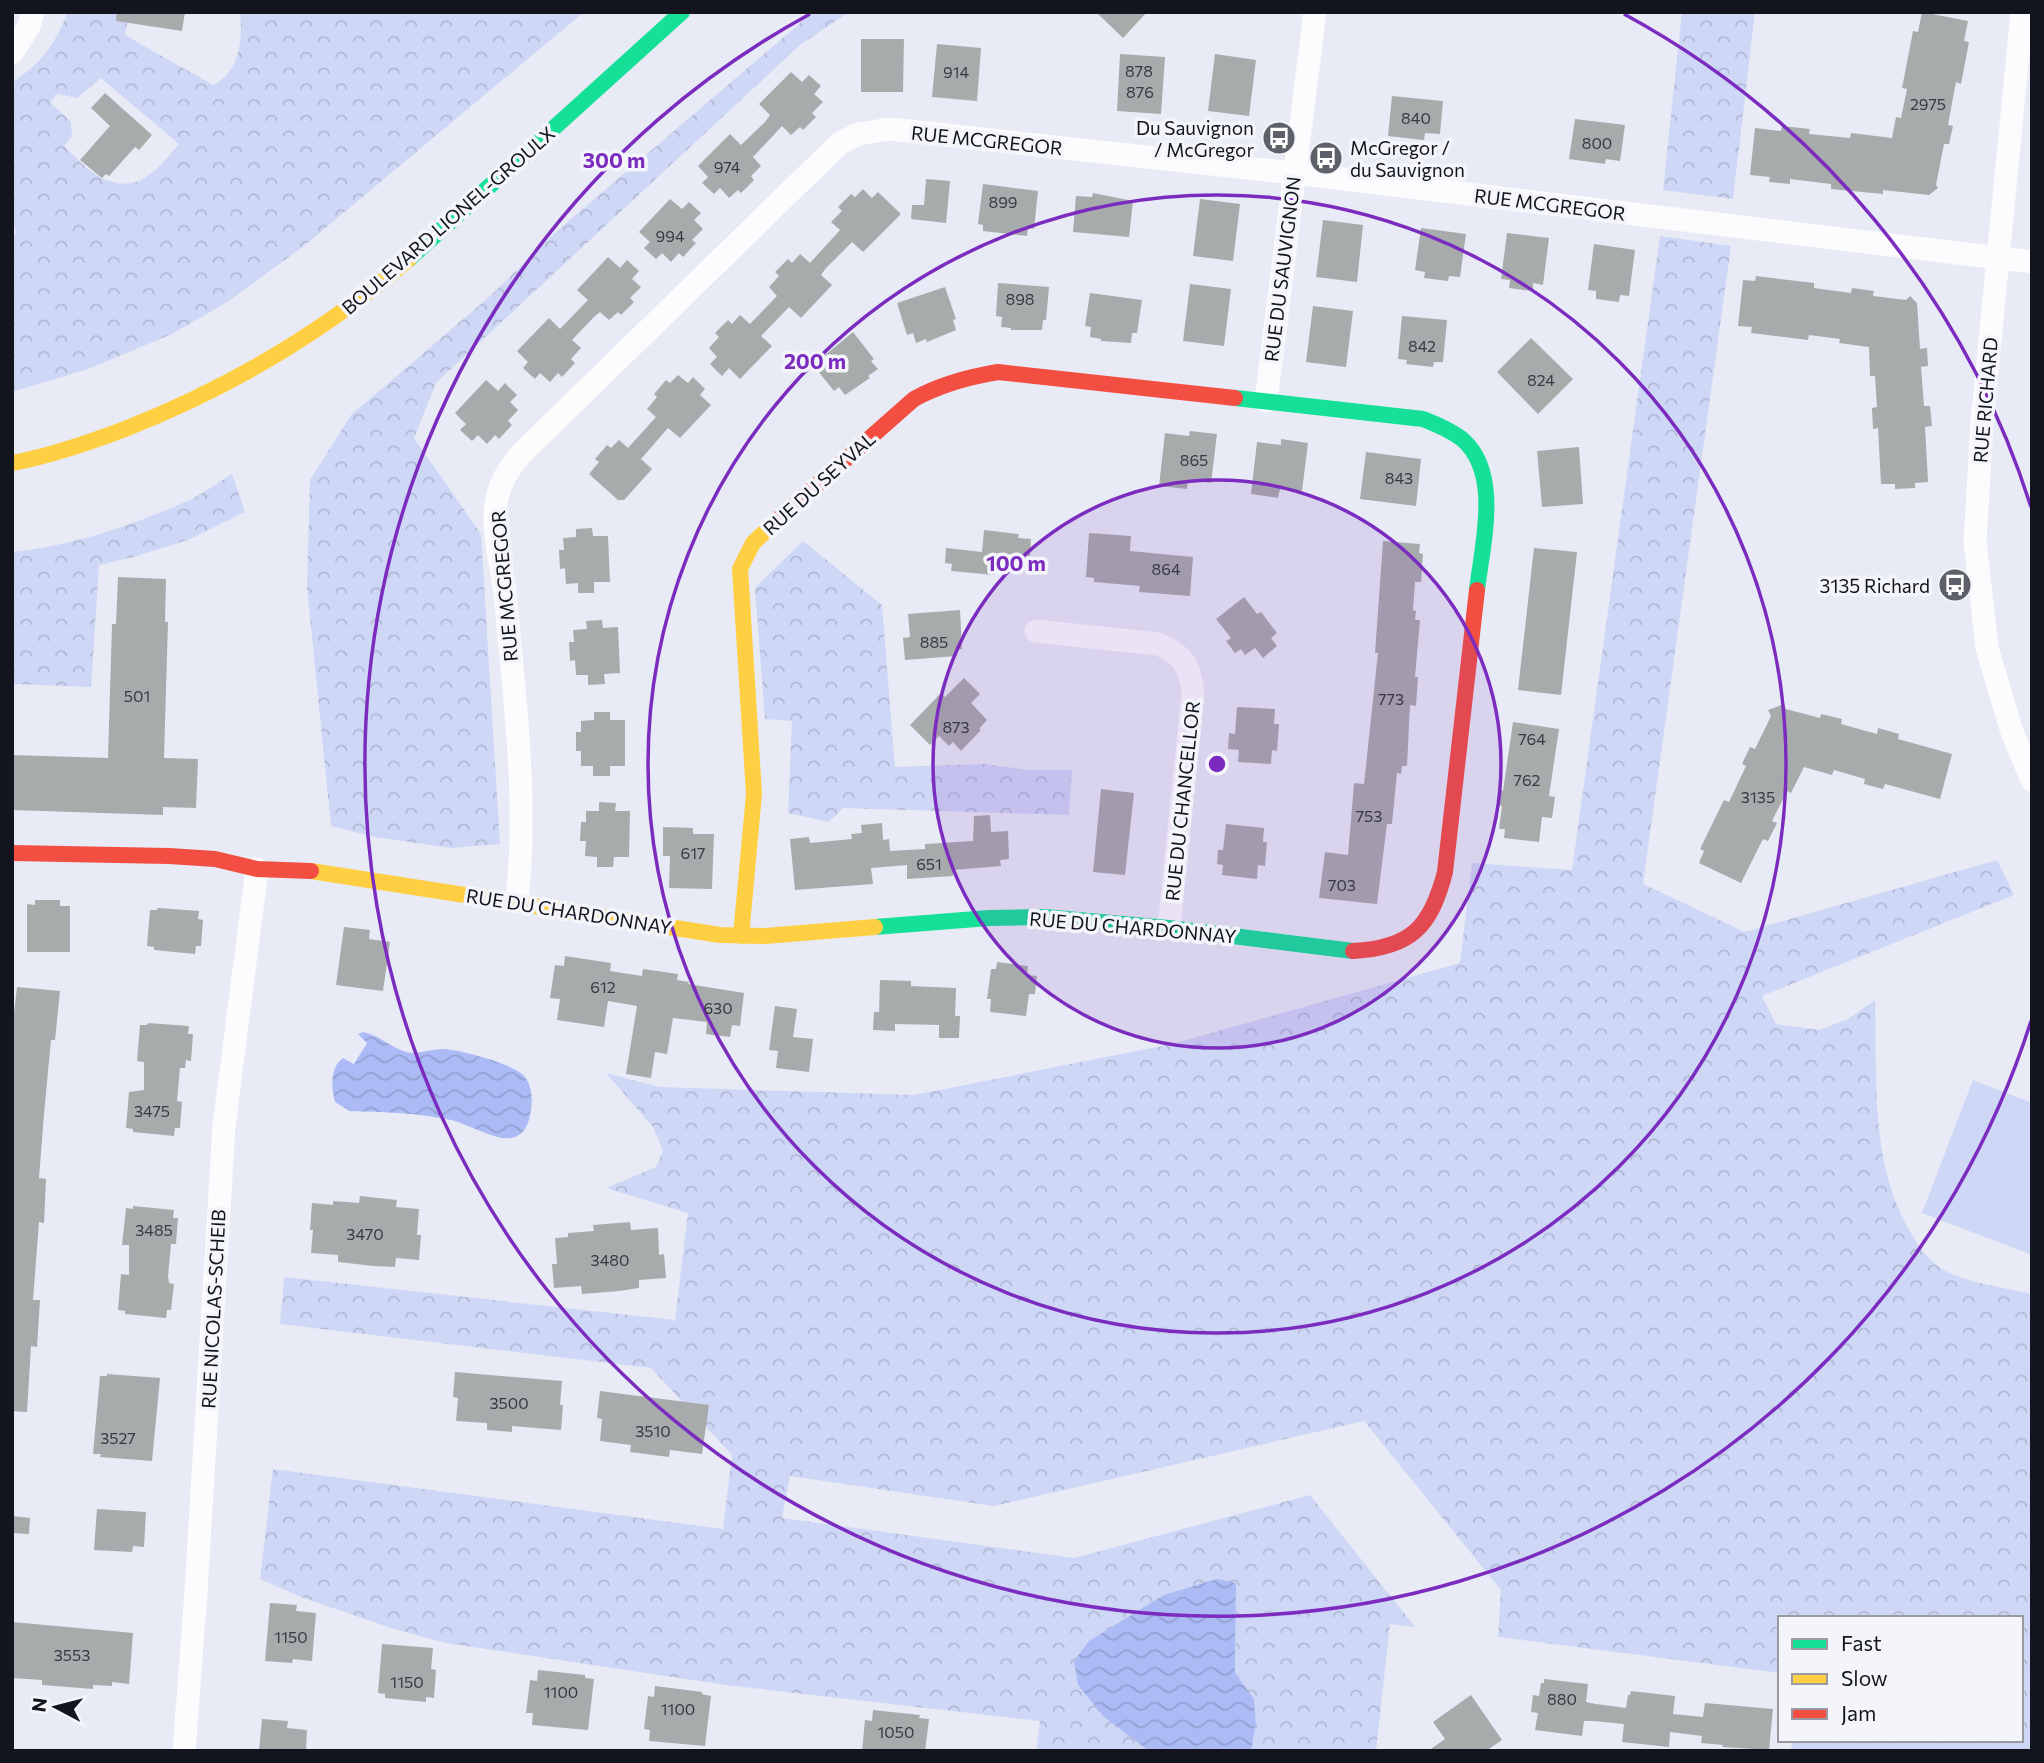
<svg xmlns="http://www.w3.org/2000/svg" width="2044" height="1763" font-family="Commissioner,sans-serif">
<defs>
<pattern id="forest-crowns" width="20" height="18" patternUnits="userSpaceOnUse" patternTransform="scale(1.75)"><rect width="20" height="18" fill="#ced7f6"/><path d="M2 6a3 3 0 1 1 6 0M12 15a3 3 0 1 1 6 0" fill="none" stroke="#b0b8d2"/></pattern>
<pattern id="water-waves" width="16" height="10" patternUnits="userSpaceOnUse" patternTransform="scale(1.75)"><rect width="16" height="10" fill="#acbbf6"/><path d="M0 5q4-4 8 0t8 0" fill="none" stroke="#93a0d2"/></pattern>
</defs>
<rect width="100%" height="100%" fill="#e8ebf5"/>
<path fill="url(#forest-crowns)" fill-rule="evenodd" d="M68,12H129L125,35L213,85C240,72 243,39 240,12H584L305,245L229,301L172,334L88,369L12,392V236L16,233L12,218V83C44,60 52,49 68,12ZM101,78L179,144C159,168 138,196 102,178C88,172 75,156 64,146L72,136L71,122L50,102L57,94L77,98Z
M813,12H849L800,45L436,383L414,438L481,534L500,844L451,848L375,837L331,826L307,587L310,480L351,415L488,298L557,231Z
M1682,12H1755L1733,199L1663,190Z
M1660,236L1731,246L1643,884L1745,932L1997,860L2014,895L1762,996L1776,1024L1819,1030L1848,1019L1875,1000C1877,1081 1869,1169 1915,1240C1922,1251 1932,1264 1944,1270C1970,1284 2003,1287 2032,1294V1751H1791L1792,1740H2021V1618H1780V1673L1498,1637L1501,1590L1364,1421L994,1506L790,1476L782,1518L1074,1558L1310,1495L1415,1627L1390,1624L1376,1751H1251L1256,1724L1254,1700L1235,1673L1236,1584L1104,1717L1149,1751H1036L1040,1721L726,1685L446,1643L394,1629L301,1597L260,1579L273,1469L723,1529L732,1455L651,1368L280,1324L284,1277L675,1320L688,1213L606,1188L656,1167L663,1151L653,1127L606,1073L659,1087L914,1095L1172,1044L1460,963L1472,863L1572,870Z
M232,474L245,512L188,540L133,557L99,565L91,687L12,684V552C71,546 131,526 185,502C202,495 217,483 232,474Z
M803,541L882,605L895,767L984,764L1029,770H1072L1069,815L843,808L829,822L788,813L792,721L765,719L755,588Z"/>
<path fill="#ced7f6" d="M1973,1080L2032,1103V1255L1922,1213Z"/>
<path fill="url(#water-waves)" d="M363,1032C379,1035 390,1047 406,1052C417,1055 431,1049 443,1049C458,1049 513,1064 523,1075C533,1085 533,1102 530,1115C528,1126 523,1136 511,1138C496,1141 468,1124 451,1120C418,1113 384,1112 350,1111L335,1102C331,1088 330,1067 343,1058L354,1064L367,1043L358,1034Z
M1217,1579L1236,1583L1235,1673L1254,1699L1256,1724L1251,1751H1149L1104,1717L1078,1685L1074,1661L1089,1641L1164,1595Z"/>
<path fill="#a8abac" d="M117,12H185L182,31L116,21Z
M1096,12H1147L1123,38Z
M1922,12L1968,21L1964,41L1969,42L1961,84L1956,82L1948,125L1953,126L1949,144H1944L1936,185L1938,188L1929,195L1883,190V194L1831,189V184L1790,179V184L1769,182L1770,177L1750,175L1755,128L1781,131L1782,126L1810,129L1809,134L1850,138L1851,133L1892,138L1896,117L1901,118L1907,89L1902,88L1913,31L1918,32Z
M861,39H904L903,92H861Z
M937,44L981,48L977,101L932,97Z
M1120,54L1165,57L1161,114L1117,111Z
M1215,54L1256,60L1249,116L1208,111Z
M791,72L802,82L809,75L821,86L814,94L823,102L812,113L816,117L803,130L800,127L791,135L782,126L753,157L761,166L751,176L754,180L741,193L738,190L729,198L720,188L714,194L702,183L708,177L698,166L730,134L741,145L765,122L770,115L759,104Z
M105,93L152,135L139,150L135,147L109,176L106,174L102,178L80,160L110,126L91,108Z
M1392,96L1443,101L1440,134L1425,133L1424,140L1388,136Z
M1575,119L1625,125L1620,161L1606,159L1605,164L1569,159Z
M926,179L950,181L946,223L911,219L912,205H924Z
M983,184L1038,191L1034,229L1028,228L1027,236L983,231V225L978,224Z
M863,189L872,198L878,192L901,214L863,252L852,242L826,268L821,275L832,285L801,318L789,307L761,336L772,346L740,379L729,368L722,376L710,364L717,357L709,348L719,337L715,333L728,320L732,324L740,315L750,324L777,296L769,287L779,276L775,272L788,259L792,263L800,254L810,263L840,230L831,222L842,211L838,207L851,194L855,197Z
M1093,193L1133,201L1129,237L1073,232L1076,196L1092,197Z
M670,199L682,209L689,202L701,213L694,220L703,229L692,240L696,243L683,257L679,253L671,262L662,253L656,259L644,248L650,242L639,232Z
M1200,199L1240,204L1233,261L1193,256Z
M1323,220L1363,225L1357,282L1316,277Z
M1421,228L1466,234L1460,277L1449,276L1448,281L1424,278L1425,272L1415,270Z
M1507,233L1549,238L1543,285L1533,283V291L1509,288L1510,280L1501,279Z
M1594,244L1635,250L1629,296L1620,295L1619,302L1596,299V291L1588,290Z
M608,257L620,268L627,260L639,271L632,279L641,287L630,298L634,302L621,315L618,312L609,320L600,312L594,317L572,340L581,348L571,359L575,363L562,377L558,373L550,382L540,373L535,379L523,368L528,362L517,351L549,318L560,329L588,300L577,290Z
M1756,276L1814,283V288L1851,293L1852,288L1874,291L1873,296L1906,300L1910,296L1917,303L1920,349L1927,348L1928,366L1921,367L1924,406H1930L1932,426L1925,427L1928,482L1915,483V488L1895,489V484H1881L1878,428L1873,429L1872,408L1877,407L1875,376H1870L1869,347L1839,343L1840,339L1809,335L1808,340L1751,333L1752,327L1738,326L1743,280L1755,281Z
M998,283L1049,287L1046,320H1043L1042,330H1011V328L1001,327L1002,317L996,316Z
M1190,284L1231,289L1224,346L1183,341Z
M945,287L956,319L953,320L956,330L927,342L926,339L916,343L913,333L907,335L897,303Z
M1090,293L1142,300L1137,333H1132L1131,343L1101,341V339L1090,337L1091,327L1085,326Z
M1313,306L1353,311L1346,367L1306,362Z
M1402,316L1447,320L1443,362H1434L1433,367L1406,364L1407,360L1398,359Z
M853,332L874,359L871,361L878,369L868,376L870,378L845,395L839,387L834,391L813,365Z
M1531,338L1573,379L1538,414L1497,372Z
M678,375L688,383L693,377L705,389L700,395L711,405L680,438L668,428L641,459L652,469L624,500H618L589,474L599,462L595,459L607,445L611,448L619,440L628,448L656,417L647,409L657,397L654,394L666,380L670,383Z
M486,380L498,391L505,383L517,395L510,402L518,410L508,421L512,425L499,439L495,435L487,444L478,435L472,441L460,430L466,424L455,413Z
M1190,431L1217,434L1211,483L1188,480L1187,489L1159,486L1165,433L1189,436Z
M1281,439L1308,443L1302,491L1280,489L1278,498L1251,494L1257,442L1281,445Z
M1579,447L1583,504L1542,507L1537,451Z
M1366,452L1421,459L1416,506L1360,499Z
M592,528L593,536H608L610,582H594V593H578V583L566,584L565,568L560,569L559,550H564L563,538L576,537V529Z
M984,530L1019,534L1018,538L1031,539L1030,556L997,553L995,575L951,571L952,564L945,563L946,548L982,552Z
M1089,533L1131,536L1130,551L1193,557L1190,596L1139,592L1140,586L1094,582V578L1086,577Z
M1383,541L1420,544L1419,553L1423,554L1421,582H1415L1413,610L1416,611L1415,620H1420L1415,677H1418L1416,706L1410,705L1407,766H1402L1401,774L1397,773L1392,824H1387L1377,904L1319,898L1325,852L1348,855L1354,783L1364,784L1378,653H1375Z
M1534,548L1577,552L1561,695L1518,690Z
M118,577L166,579L165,622H168L164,758L198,759L196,808L163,807V815L12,810V755L108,758L112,624H116Z
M1244,597L1257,614L1261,612L1277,633L1271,638L1277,646L1263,658L1255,648L1245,655L1241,649L1235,653L1226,641L1231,638L1216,619Z
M960,610L962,649L957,650V656L905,660L903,638L910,637L908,614Z
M602,620L603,628L618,627L620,673L604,674L605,684L588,685V675H576L575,660L570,661L569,642H574L573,630L587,629L586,621Z
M964,678L980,694L971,703L987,720L979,729L981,730L961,751L953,742L949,746L939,736L930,745L910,725L941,693L945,697Z
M1784,704L1786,709L1820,718L1821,714L1842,719L1841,724L1877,734L1878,728L1899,734L1898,739L1952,754L1940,799L1885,784L1883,789L1864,784L1865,779L1834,770L1832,775L1804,767L1791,793L1787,791L1772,821L1777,823L1768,841L1763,839L1741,883L1699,863L1704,851L1700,849L1724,800L1729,802L1746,766L1742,764L1750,747L1755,749L1771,716L1768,710Z
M1237,707L1275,709L1274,724H1279L1277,751L1272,750L1271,764L1238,762L1239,750L1228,749L1229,733L1235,734Z
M594,712H610V720H625V766H610V776H593V766H581V751H576V732H581V721L594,720Z
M1513,722L1559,729L1549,796L1555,797L1552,818L1542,817L1539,842L1504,838L1505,829H1499L1502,806L1499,805L1500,790L1503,791Z
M1101,789L1134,793L1125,875L1093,872Z
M599,802L616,803L615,811H630L629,857H614L613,867H597V857L585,856L586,841H580L581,822H586V811H599Z
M990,815L991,832L1008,831L1009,859L1000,860L1001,866L953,870V876L907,879V865L871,868L873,884L795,890L790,839L809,837L810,843L852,839L851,834L862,833L861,825L882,823L883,840L889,839L890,851L925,849V844L973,841L974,816Z
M1226,824L1264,828L1263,842H1267L1265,866L1258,865L1257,879L1222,875L1223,865L1217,864L1218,850H1223Z
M663,827L693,828V834H714L712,889L669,888L670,856H663Z
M35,900H60V906H70V952H27V904L35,905Z
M158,908L199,911L198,919L203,920L201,946H196L195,954L154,950V947L147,946L150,910H157Z
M344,927L370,930L369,939L390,942L383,991L336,985Z
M565,956L611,963L610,971L642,976L643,969L678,974L677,980L689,982L688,984L744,993L740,1026L732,1025L730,1037L706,1034L707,1022L673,1018L667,1054L655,1052L651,1078L626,1074L637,1006L608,1001L604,1027L557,1020L560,999L550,998L555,965L564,966Z
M997,962L1028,966L1027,975L1037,976L1035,994H1029L1026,1016L990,1012L991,999H987L991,969H996Z
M880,980L911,981V986L956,988L955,1016H960L959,1038H939V1025L895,1024V1031L873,1030L874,1012H879Z
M17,987L60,991L55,1040H51L44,1114L39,1178L46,1179L44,1223L39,1222L33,1300H40L37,1347L31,1346L27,1412L12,1411V1031Z
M775,1006L797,1009L793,1037L813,1039L809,1072L776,1068L778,1051L769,1050Z
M148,1023L189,1026L188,1034H193L191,1061L186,1060L185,1068H180L177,1101L182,1102L180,1128H175L174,1136L133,1132V1129L126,1128L129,1092L144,1090V1062L137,1061L140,1025H147Z
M360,1196L397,1200L396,1207L419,1209L417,1235H421L419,1260L396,1258L395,1267L374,1266L338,1262V1255L311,1253L313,1230H310L312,1203L333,1205V1201L359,1203Z
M133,1206L174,1210L173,1218H178L176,1244H171L168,1276L169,1283L174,1284L171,1310H167L166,1318L125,1314V1311L118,1310L121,1274L129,1275V1245H122L126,1208L133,1209Z
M630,1222L631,1230L658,1228L659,1255L664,1254L666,1278L639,1280V1288L619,1291L582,1294L581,1286L554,1288L552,1264H557L555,1238L568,1237V1233L594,1231L593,1225Z
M455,1372L562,1381L560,1405H563L561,1430L512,1426V1432L487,1430V1423L456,1421L458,1398L453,1397Z
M107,1374L160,1378L152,1461L100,1457L101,1454H93L100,1376H107Z
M600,1391L709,1405L702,1454L670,1450L669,1457L630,1452L631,1445L600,1441L602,1419L597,1418Z
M97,1509L146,1512L144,1547L133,1546L132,1552L94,1550Z
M12,1516L30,1518L29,1534L12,1533Z
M270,1603L297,1605L296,1611L316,1613L312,1661L293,1659L292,1663L265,1661Z
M12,1622L133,1633L129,1684L112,1682V1686L93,1685V1689L42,1685V1680L12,1678Z
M382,1644L433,1648L431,1669L436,1670L434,1698L426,1697V1702L385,1698V1694L378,1693Z
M538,1670L585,1675V1678L594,1679L588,1730L532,1725L533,1713H526L530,1680L537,1681Z
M1544,1679L1588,1684L1586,1702L1596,1704L1626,1708L1628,1695H1630L1631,1691L1675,1696L1673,1714L1703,1717L1705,1703L1773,1709L1769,1750L1722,1747L1723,1745L1701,1743L1702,1736L1670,1732L1669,1747L1622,1742L1624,1724L1594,1721H1584L1582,1736L1535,1730L1538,1713L1531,1712L1533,1695L1539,1696L1541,1683H1544Z
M655,1686L702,1692V1694L711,1696L705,1746L649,1741L650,1730L644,1729L648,1696L654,1697Z
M1471,1695L1502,1740L1486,1751H1428L1445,1739L1433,1722Z
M873,1710L920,1715L919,1718L929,1719L925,1751H862L865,1720L872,1721Z
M262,1719L288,1721L287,1728L307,1730L306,1751H259Z"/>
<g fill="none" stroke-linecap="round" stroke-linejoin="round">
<path stroke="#fcfcfe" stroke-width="23" d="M2022,12L1982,423L1975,542L1987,648L2012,732L2032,780
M12,53L29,26L33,12
M1266,401L1315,12
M1036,631L1158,644C1184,655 1190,666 1193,694L1169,928
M517,901C528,801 515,703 506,603C504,574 494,543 495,514C496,488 506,471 523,452L839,144L858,134L890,129L1294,173L2032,262
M184,1751L196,1592L224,1126L257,869"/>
<path stroke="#16e098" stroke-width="16" d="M409,259L682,12
M1235,398L1423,419C1436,424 1450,430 1462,439C1502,473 1482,545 1477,590
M875,927L989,918L1044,917L1169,928L1353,951"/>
<path stroke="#ffcf43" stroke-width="16" d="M12,463C51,456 88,443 125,429C229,388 324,332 409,259
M311,871L720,935L765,936L875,927
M741,936L754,794L740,569L753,543L777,520"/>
<path stroke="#f24e42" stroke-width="16" d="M777,520L914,399C941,384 968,377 998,372L1235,398
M12,853L169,856L215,859L257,869L311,871
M1353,951C1412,948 1431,926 1445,872L1477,590"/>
</g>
<circle cx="1217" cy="764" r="284" fill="#7b2cbf" fill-opacity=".12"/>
<g fill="none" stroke="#7b2cbf" stroke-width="3.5">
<circle cx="1217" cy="764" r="284"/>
<circle cx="1217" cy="764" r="569"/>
<path d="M2031 1021A853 853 0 1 1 810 14M1624 14A853 853 0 0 1 2031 507"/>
</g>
<defs>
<symbol id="bus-disc" viewBox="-11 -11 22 22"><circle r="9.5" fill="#5e6069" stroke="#f4f5fa"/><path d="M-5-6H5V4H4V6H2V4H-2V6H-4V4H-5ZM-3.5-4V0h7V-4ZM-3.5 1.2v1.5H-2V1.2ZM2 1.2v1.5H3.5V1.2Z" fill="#fff"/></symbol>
</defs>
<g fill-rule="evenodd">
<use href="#bus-disc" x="1260" y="119" width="38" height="38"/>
<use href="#bus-disc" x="1307" y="139" width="38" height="38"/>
<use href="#bus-disc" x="1936" y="566" width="38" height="38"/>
</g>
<g text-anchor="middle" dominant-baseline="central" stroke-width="7" stroke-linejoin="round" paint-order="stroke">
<g font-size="16" fill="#383a42">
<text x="1139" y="70">878</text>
<text x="956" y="71">914</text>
<text x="1140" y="91">876</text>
<text x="1928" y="103">2975</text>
<text x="1416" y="117">840</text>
<text x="1597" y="142">800</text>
<text x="727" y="166">974</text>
<text x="1003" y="201">899</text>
<text x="670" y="235">994</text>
<text x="1020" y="298">898</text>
<text x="1422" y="345">842</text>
<text x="1541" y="379">824</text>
<text x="1194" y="459">865</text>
<text x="1399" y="477">843</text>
<text x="1166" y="568">864</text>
<text x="934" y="641">885</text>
<text x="137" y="695">501</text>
<text x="1391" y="698">773</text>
<text x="956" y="726">873</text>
<text x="1532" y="738">764</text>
<text x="1527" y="779">762</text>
<text x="1758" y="796">3135</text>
<text x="1369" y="815">753</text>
<text x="693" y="852">617</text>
<text x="929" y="863">651</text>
<text x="1342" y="884">703</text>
<text x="603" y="986">612</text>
<text x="718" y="1007">630</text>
<text x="152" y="1110">3475</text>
<text x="154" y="1229">3485</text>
<text x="365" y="1233">3470</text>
<text x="610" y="1259">3480</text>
<text x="509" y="1402">3500</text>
<text x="653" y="1430">3510</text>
<text x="118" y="1437">3527</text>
<text x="291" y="1636">1150</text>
<text x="72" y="1654">3553</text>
<text x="407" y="1681">1150</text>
<text x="561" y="1691">1100</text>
<text x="1562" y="1698">880</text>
<text x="678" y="1708">1100</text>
<text x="896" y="1731">1050</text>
</g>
<g font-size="19" fill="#13151e" stroke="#f4f5fa" text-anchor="end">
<text x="1254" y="127">Du Sauvignon<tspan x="1254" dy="22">/ McGregor</tspan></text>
<text x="1350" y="147" text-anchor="start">McGregor /<tspan x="1350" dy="22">du Sauvignon</tspan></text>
<text x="1930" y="585">3135 Richard</text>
</g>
<g font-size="19" fill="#13151e" stroke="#f4f5fa">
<text transform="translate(987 140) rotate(6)">RUE MCGREGOR</text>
<text transform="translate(1550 204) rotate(7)">RUE MCGREGOR</text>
<text transform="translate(448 220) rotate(-41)">BOULEVARD LIONEL-GROULX</text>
<text transform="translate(1282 269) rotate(-83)">RUE DU SAUVIGNON</text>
<text transform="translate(1985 400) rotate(-85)">RUE RICHARD</text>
<text transform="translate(819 483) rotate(-42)">RUE DU SEYVAL</text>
<text transform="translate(504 586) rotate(-95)">RUE MCGREGOR</text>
<text transform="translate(1182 801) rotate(-84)">RUE DU CHANCELLOR</text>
<text transform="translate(569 911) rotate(9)">RUE DU CHARDONNAY</text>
<text transform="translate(1133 927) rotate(5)">RUE DU CHARDONNAY</text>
<text transform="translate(213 1309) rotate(-87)">RUE NICOLAS-SCHEIB</text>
</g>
</g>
<circle cx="1217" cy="764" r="10" fill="#7b2cbf" stroke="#f4f5fa" stroke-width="3.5"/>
<g font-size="21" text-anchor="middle" font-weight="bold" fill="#7b2cbf" stroke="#f4f5fa" stroke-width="7" stroke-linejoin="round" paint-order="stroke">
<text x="614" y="168">300 m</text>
<text x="815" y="369">200 m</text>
<text x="1016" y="571">100 m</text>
</g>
<rect width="2044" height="1763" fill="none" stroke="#13151e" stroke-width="28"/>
<rect x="1778" y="1616" width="245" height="126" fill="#f4f5fa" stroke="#9a9ba2" stroke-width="2"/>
<rect x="1792" y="1639" width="35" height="10" fill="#16e098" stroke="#9a9ba2" stroke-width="2"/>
<text x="1841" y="1651" font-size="21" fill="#13151e">Fast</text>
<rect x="1792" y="1674" width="35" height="10" fill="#ffcf43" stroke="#9a9ba2" stroke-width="2"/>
<text x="1841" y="1686" font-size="21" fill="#13151e">Slow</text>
<rect x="1792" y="1709" width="35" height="10" fill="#f24e42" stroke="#9a9ba2" stroke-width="2"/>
<text x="1841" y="1721" font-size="21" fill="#13151e">Jam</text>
<g transform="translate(56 1707) rotate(277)" stroke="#f4f5fa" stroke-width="5" paint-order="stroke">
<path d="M0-5L12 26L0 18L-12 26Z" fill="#13151e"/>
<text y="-10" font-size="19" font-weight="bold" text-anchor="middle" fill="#13151e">N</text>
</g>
</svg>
